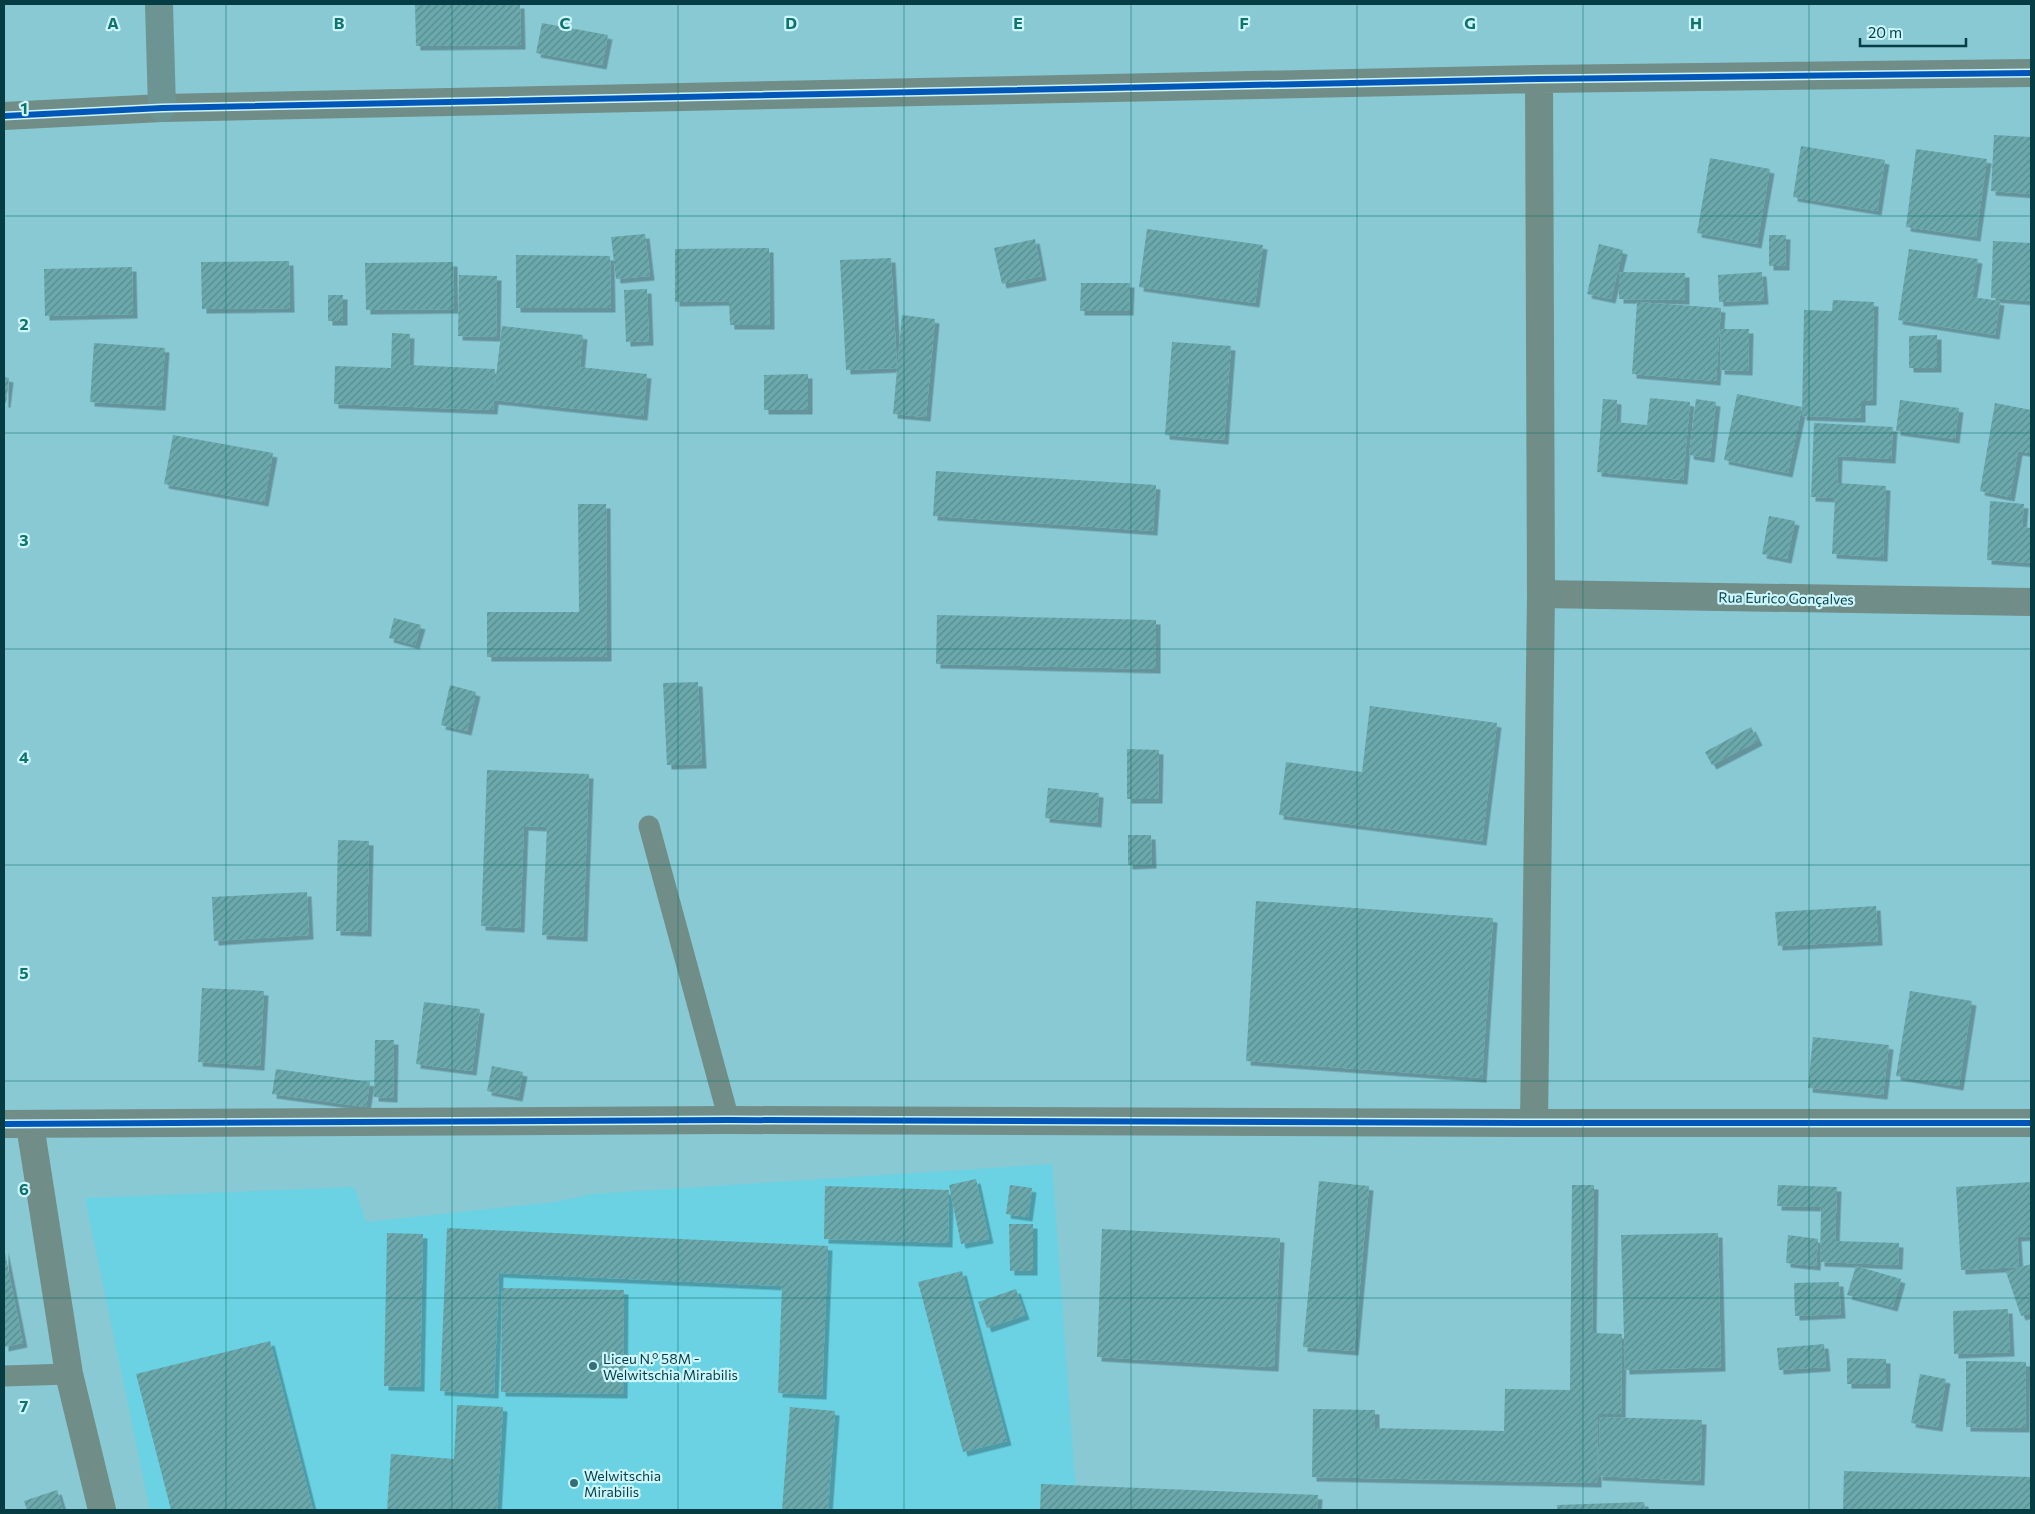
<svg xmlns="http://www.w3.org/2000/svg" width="2035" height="1514" font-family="Commissioner,sans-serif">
<defs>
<pattern id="building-hatch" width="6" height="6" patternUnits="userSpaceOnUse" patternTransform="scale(1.25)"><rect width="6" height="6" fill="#6ca9ad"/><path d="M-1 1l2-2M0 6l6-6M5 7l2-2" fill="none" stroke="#578b8f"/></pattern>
<filter id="shadow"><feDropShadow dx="4.5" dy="4.5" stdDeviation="0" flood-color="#0004"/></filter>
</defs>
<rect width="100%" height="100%" fill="#88c9d4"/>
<path fill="#6ad2e3" d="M1052,1164L1077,1510H150L85,1198L354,1187L366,1222L555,1202L593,1194Z"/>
<path fill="url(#building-hatch)" filter="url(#shadow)" d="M415,4H520L521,45L416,46Z
M542,23L608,35L602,65L536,53Z
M1994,135L2031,137V194L1991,191Z
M1801,146L1885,160L1877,211L1793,197Z
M1916,149L1987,159L1976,237L1906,227Z
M1710,158L1770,169L1757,244L1697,233Z
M1147,229L1263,245L1255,303L1139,287Z
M645,234L650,276L616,279L611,237Z
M1769,235H1786L1785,266H1769Z
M1035,239L1042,276L1002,284L994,248Z
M1993,241L2031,243V301L1991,298Z
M1599,244L1623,250L1611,299L1587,294Z
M769,248L770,325H730L729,301L675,302V249Z
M1909,249L1978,259L1972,297L2000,301L1995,335L1898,320Z
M516,255L610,256L611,308H516Z
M891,258L897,368L846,370L840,260Z
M289,261L290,308L202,309L201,262Z
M453,262L454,309L366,310L365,263Z
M132,267L133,314L45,316L44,269Z
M1619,272L1685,273V300L1619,299Z
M1762,272L1764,300L1719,302L1718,275Z
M459,275L497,276L496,337L458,336Z
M1081,283H1130L1129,311H1080Z
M647,289L649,341L626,342L624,290Z
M328,295H343V321H328Z
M1833,300L1874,302L1872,401H1861V418L1802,416L1804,310L1832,311Z
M1637,302L1721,308L1716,381L1632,374Z
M902,315L935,319L926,417L893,414Z
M502,326L583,335L580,367L647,374L643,416L494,400L493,410L334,404L335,366L391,368L392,333L410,334L409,365L495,369L494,393Z
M1721,329H1749L1748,371L1720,370Z
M1937,335V368H1909V336Z
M1172,342L1231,346L1224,440L1165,435Z
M94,343L165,348L161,406L90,402Z
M808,374V410H764V375Z
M4,377L9,378L6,403H4Z
M1737,394L1802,407L1788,473L1724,460Z
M1650,398L1690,402L1683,480L1597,472L1603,399L1617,400L1616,422L1647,425Z
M1696,399L1716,402L1710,458L1689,455Z
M1900,400L1959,408L1955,439L1896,431Z
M1995,403L2031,410V453L2018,451L2010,497L1980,491Z
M1814,423L1893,427L1891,459L1838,456L1837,483L1886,486L1883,557L1832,554L1835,498L1811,497Z
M173,435L273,453L264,502L164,484Z
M936,471L1156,485L1153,531L933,516Z
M1990,501L2024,504L2022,527L2031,528V563L1987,560Z
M578,504H606L607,657H487V612H579Z
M1769,516L1795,521L1787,559L1762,554Z
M937,615L1156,620V669L936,664Z
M394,618L421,625L415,645L389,638Z
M698,682L702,764L667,765L663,683Z
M450,685L476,692L467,731L441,725Z
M1370,706L1497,723L1482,841L1279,815L1286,762L1362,772Z
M1751,727L1758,741L1712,765L1705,752Z
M1127,749L1159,750L1158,799H1127Z
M487,770L589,774L583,937L542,935L547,827L524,826L520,928L481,926Z
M1048,788L1099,793L1097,823L1045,818Z
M1128,835H1151L1152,864L1128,865Z
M338,840L369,841L367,932L336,931Z
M307,892L309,935L214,941L212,897Z
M1256,901L1493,918L1482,1078L1246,1061Z
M1876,906L1878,941L1778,946L1775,912Z
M202,988L264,991L260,1066L198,1062Z
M1910,991L1972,1001L1959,1086L1896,1076Z
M424,1002L480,1009L472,1071L416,1064Z
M1813,1037L1889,1045L1883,1095L1808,1088Z
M375,1040H394L393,1098L374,1097Z
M492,1066L523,1072L518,1097L487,1091Z
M276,1069L370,1082L366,1107L272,1094Z
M976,1179L989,1239L961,1244L949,1185Z
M1319,1181L1369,1186L1354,1351L1303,1347Z
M2031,1182V1236L2017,1237L2019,1267L1961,1270L1956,1187Z
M1010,1185L1032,1188L1028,1217L1006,1214Z
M1572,1185H1594L1592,1333L1622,1334L1621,1414H1598L1597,1483L1312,1477L1313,1409L1375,1410V1428L1504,1431L1505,1389L1570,1390Z
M1778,1185L1837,1187L1835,1241L1899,1243L1898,1265L1820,1262L1821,1207L1777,1206Z
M825,1186L949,1190L948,1243L824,1239Z
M1009,1224H1033V1271H1010Z
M447,1228L828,1246L822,1395L778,1393L782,1286L499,1273L494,1394L440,1391Z
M1102,1229L1280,1238L1274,1367L1097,1357Z
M387,1233L423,1234L420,1387L384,1386Z
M1718,1233L1721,1367L1625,1370L1621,1235Z
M1788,1235L1818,1239L1816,1266L1786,1263Z
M4,1248L23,1343L4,1347Z
M2031,1264V1313L2021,1316L2006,1272Z
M1856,1266L1901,1279L1893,1307L1847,1295Z
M962,1271L1007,1441L963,1452L918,1282Z
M1839,1282L1841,1314L1795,1316L1794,1283Z
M502,1288L624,1290L623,1394L501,1392Z
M1016,1289L1025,1315L987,1328L978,1302Z
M2008,1309L2010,1352L1954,1354L1953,1311Z
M270,1341L313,1510H171L136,1374Z
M1824,1344L1826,1367L1779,1370L1777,1348Z
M1847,1358L1886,1359V1384H1847Z
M1966,1361L2026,1362L2025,1428L1966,1427Z
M1920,1374L1946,1379L1938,1427L1911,1423Z
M457,1405L503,1407L497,1510H387L391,1454L454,1459Z
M790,1407L835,1411L828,1510H782Z
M1600,1417L1702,1420L1700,1481L1598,1476Z
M1844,1471L2031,1477V1510H1843Z
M1041,1484L1318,1495L1317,1510H1040Z
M57,1490L63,1510H27L24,1501Z
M1644,1502L1645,1510H1557V1505Z"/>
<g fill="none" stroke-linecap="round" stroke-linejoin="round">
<path stroke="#718d88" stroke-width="21" d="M649,826L729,1120
M4,1376L69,1374"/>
<path stroke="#718d88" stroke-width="28" d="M4,116L162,108L1539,79L2031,73
M1541,594L2031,602
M1534,1123L1541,594L1539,79
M4,1124L729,1120L1534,1123H2031
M30,1125L69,1374L102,1510"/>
<path stroke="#6c9493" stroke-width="28" d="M159,4L162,108"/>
<defs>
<path id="cycleway" d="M4,116L162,108L1539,79L2031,73
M4,1124L729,1120L1534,1123H2031"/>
</defs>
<use href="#cycleway" stroke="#ccf5fc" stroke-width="9"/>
<use href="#cycleway" stroke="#0057b8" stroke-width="6"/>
</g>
<path fill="none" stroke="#0f736c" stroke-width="1" stroke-opacity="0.55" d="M226,4V1510M452,4V1510M678,4V1510M904,4V1510M1131,4V1510M1357,4V1510M1583,4V1510M1809,4V1510M4,216H2031M4,433H2031M4,649H2031M4,865H2031M4,1081H2031M4,1298H2031"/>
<g fill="#346e77" stroke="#ccf5fc" stroke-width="2">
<circle cx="593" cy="1366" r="5"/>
<circle cx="574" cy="1483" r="5"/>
</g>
<g text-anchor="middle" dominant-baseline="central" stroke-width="4.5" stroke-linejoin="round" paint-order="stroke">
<g font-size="14" fill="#063d45" stroke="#ccf5fc">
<text transform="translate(1786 598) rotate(1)">Rua Eurico Gonçalves</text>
</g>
<g font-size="14" fill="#063d45" stroke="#ccf5fc" text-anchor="start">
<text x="603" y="1358">Liceu N.º 58M -<tspan x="603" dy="16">Welwitschia Mirabilis</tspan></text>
<text x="584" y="1475">Welwitschia<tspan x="584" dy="16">Mirabilis</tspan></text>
</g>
</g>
<g font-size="16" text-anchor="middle" font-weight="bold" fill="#0f736c" stroke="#ccf5fc" stroke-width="4.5" stroke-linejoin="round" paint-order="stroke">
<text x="113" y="29">A</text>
<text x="339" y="29">B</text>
<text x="565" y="29">C</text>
<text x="791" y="29">D</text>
<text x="1018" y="29">E</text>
<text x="1244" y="29">F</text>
<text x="1470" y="29">G</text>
<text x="1696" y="29">H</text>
<text x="24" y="114">1</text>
<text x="24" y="330">2</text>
<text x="24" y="546">3</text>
<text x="24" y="763">4</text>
<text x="24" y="979">5</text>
<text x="24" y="1195">6</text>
<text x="24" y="1412">7</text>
</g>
<rect width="2035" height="1514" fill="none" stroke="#063d45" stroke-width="10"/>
<path d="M1860 38v8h106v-8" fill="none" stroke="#063d45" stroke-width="2.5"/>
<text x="1868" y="38" font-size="15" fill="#063d45" stroke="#ccf5fc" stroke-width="4" paint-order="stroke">20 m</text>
</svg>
